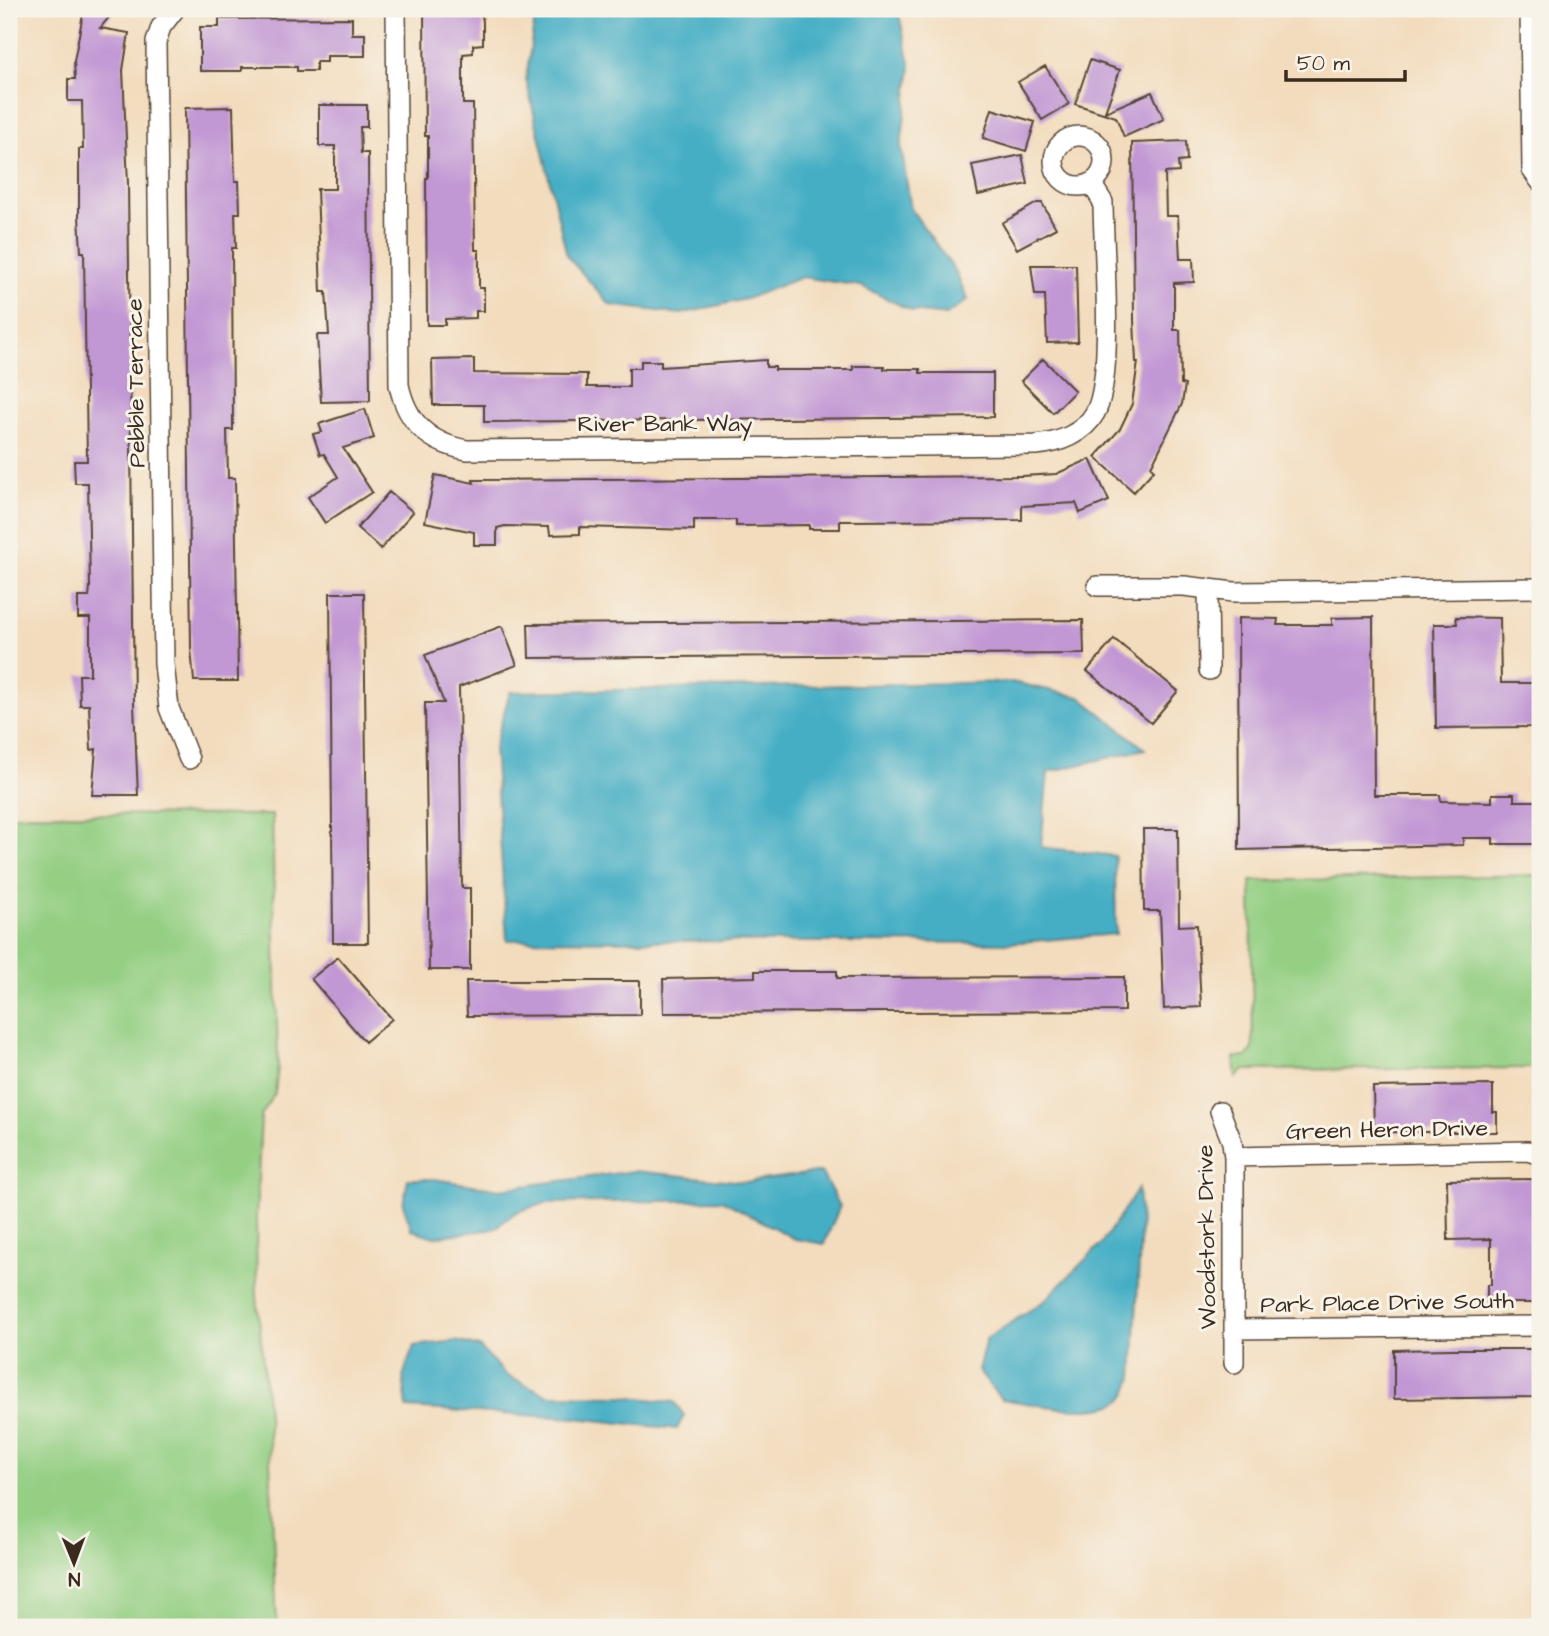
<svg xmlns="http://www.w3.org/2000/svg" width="1549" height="1636" font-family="'Architects Daughter',sans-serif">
<rect width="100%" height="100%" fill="#f7f3e8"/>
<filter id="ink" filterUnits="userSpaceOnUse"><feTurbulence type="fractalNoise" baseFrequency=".0143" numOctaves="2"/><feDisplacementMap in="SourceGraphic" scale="14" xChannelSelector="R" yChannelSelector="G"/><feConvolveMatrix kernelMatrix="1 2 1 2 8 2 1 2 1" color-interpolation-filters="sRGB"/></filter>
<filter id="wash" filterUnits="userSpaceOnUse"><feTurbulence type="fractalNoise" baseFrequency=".00686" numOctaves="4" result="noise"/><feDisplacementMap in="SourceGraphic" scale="28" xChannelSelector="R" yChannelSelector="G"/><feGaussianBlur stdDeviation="1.57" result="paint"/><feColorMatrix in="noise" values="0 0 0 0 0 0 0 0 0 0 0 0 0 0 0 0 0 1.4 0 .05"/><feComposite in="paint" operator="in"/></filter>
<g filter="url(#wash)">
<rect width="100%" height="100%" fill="#f3dcbd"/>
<path fill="#94cf84" stroke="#687c51" stroke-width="2" d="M29,814L272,815L278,1066L275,1093L261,1116L256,1218L257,1296L268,1415L277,1627H9V816Z
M1540,875V1068L1244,1070L1236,1078L1234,1057H1246L1253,1049L1251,881Z"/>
<path fill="#45aec5" stroke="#406c72" stroke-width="2" d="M536,9H886L899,15L911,67L901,146L911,209L955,271L968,300L946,315L912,311L861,286L802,277L746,299L681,314L610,305L567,256L526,79Z
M1012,682L1080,697L1145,749L1048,772L1041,847L1115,856L1116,934L1009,943L507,940L494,748L510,692Z
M634,1171L745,1182L821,1172L840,1206L824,1244L795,1239L722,1200L546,1203L516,1212L494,1229L434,1237L412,1230L403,1204L408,1179H434L500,1189Z
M1138,1189L1141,1225L1133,1378C1130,1384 1128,1394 1124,1398C1102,1420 1028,1403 1001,1399L978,1371L986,1339L1044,1301L1101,1244Z
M456,1341L479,1347L507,1376L548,1395L621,1396L674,1402L684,1415L677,1429L575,1418L407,1408L403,1376L414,1346Z"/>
<g id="blocks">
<path fill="#c197d4" d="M84,9H116L100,28L129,33L123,70L128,184L134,705L138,795H92L96,749L91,750L89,705H80L79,675H90V618H78V597H89L90,587L88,483H75L74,461H87L84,252H81L79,216V149H83L82,101H68V79H75L74,61Z
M424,9H481L483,22V44L473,45V53L463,54V104H473L475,250H479V288H484V311H476V318L445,319V325H427L426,178H428V136H425Z
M352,18V34H365V56H327V62H316V71H297V67H242V71H200V27H219V19Z
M1090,60L1120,70L1105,112L1152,92L1164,119L1124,137L1116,117L1075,104Z
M1045,66L1069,104L1042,120L1018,82Z
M319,105H367V127H360L361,153H368L370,401L321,402L317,335H329L326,292H321L317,189H335V146H319Z
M233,107L235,181H239L240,213H235L236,248H232L233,430H227L228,478H235L238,681H194L191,649L185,108Z
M992,109L1035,122L1026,151L983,138Z
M1186,141L1187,161L1178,162L1179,172L1165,173L1166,216H1178L1180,259H1193L1194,282L1174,283V330H1180L1181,384L1185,385L1182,404L1151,467L1154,470L1134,492L1095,457L1120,429L1132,404L1138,362H1136L1134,320L1132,143Z
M1022,155L1028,184L978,195L972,165Z
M1037,203H1042L1056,228L1017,249L1002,223Z
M1031,265H1076L1078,342L1047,343L1045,295H1035Z
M474,359V373L587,374V387H629V368H641V361H661V367L766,360V367H775V370H853V366H884V369H920V373H993V417L484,422V405H433L432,360Z
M1043,359L1075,391L1053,413L1021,381Z
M365,409L374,438L343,448L372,492L325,523L308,497L338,477L324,454L320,455L313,434L322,432L319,424Z
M1090,459L1109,501L1080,513L1076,503L1022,506V520L840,521V529H809V525L736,526V520H694V530L580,527V534L550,535L549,527L505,526L497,528V545H474V532L425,522L435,475L474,483L473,480L1022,476L1056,474Z
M389,492L413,512L381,549L357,528Z
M330,593H364L368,943H333Z
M1373,617L1374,795H1440L1441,801L1492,802V794H1514V801H1537V844H1493V838H1463V845L1239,850L1238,618L1278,619L1277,625H1332V618Z
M1456,617L1500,618L1501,683H1540V727L1436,728L1434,624H1457Z
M1083,620L1084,654L529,658L528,624Z
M502,626L517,665L459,687L462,888H470V970H429L425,703H444L425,655Z
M1114,639L1178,691L1151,723L1087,671Z
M1143,829H1178L1179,926L1197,925L1201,1007L1164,1009L1160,911H1144Z
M338,957L392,1019L365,1042L311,979Z
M755,971H837V978L1124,977V1011L664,1013L663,979L755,977Z
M466,981H640V1015L467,1016Z
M1493,1085V1112H1497V1132H1374L1373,1087Z
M1536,1179L1540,1303H1487V1285H1491V1239L1448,1240L1447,1180Z
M1453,1349H1540V1397L1394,1399V1350Z"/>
</g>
</g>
<g filter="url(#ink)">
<use href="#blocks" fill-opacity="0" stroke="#574536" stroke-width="2"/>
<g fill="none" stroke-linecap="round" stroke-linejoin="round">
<defs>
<path id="minor" d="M175,9L161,27L156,42L164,664L169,708L189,759
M396,9L399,385C407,423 429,443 467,450L1036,445C1059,443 1083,434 1095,413C1115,378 1103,248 1103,202L1091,183
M1530,9L1532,170L1540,181
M1054 161a25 25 0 1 1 50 0a25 25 0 1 1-50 0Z
M1097,586H1184L1234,592L1540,588
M1208,589L1209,670
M1220,1111L1232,1142L1234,1157V1363
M1234,1157L1528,1151L1540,1155
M1234,1329L1540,1326"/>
</defs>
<use href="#minor" stroke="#574536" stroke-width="22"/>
<use href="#minor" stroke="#fff" stroke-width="19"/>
</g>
</g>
<g text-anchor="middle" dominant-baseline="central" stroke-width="6" stroke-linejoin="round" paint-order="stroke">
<g font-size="23" fill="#3b2a1e" stroke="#f7f3e8">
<text transform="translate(136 383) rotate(-91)">Pebble Terrace</text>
<text x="665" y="424">River Bank Way</text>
<text transform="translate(1387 1130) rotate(-1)">Green Heron Drive</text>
<text transform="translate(1207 1237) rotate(-91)">Woodstork Drive</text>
<text transform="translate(1387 1303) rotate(-1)">Park Place Drive South</text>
</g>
</g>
<rect width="1549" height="1636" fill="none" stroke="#f7f3e8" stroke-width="35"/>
<g transform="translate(74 1563) rotate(179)" stroke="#f7f3e8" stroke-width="5" paint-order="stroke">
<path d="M0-5L12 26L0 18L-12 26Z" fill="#3b2a1e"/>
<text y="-10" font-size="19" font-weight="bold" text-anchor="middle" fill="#3b2a1e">N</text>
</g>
<path d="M1286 70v10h119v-10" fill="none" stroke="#3b2a1e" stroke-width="3.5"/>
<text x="1297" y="70" font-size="21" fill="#3b2a1e" stroke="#f7f3e8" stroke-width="5" paint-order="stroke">50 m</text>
</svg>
